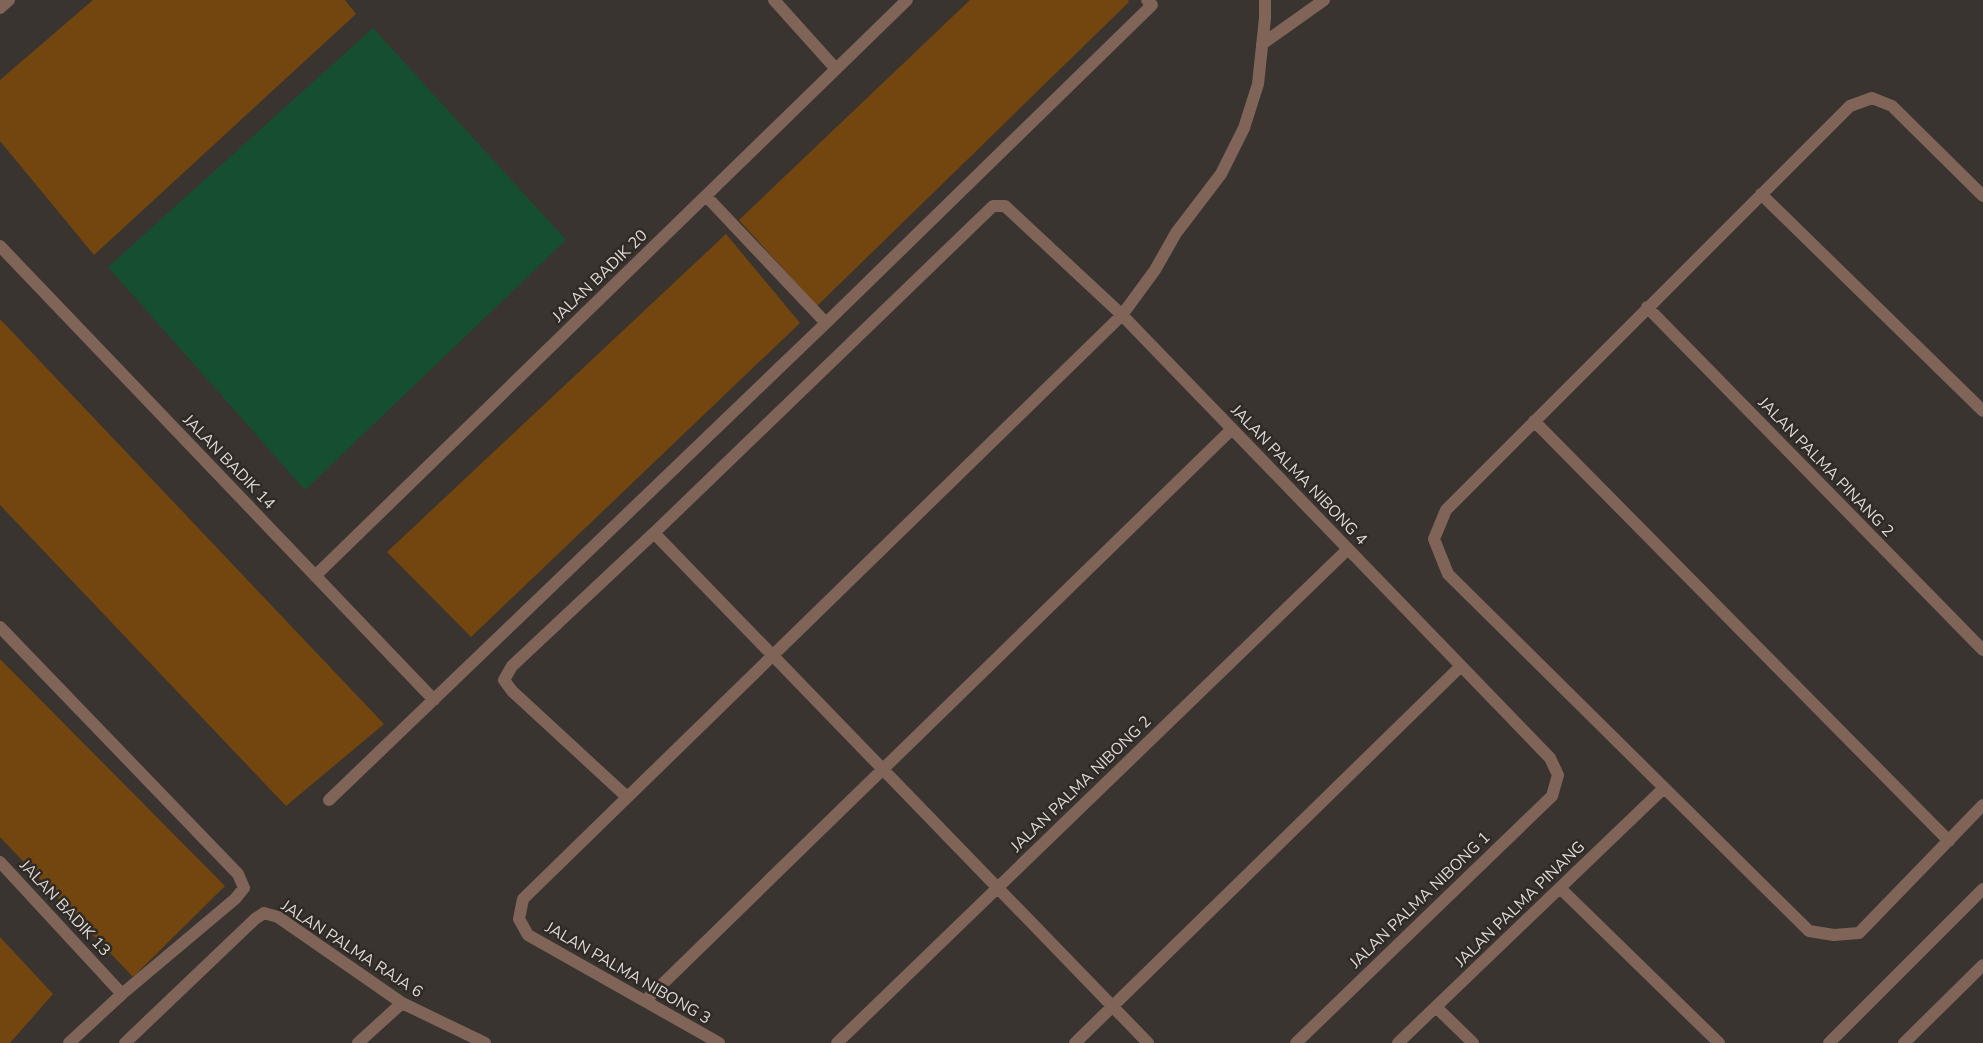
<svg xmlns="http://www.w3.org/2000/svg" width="1983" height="1043" font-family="'Nunito Sans',sans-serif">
<rect width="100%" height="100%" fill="#39342f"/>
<path fill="#164e31" d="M373,28L566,240L305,490L108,267Z"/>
<path fill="#734610" d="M93,0H345L356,14L94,255L0,141V80Z
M970,0H1128L1129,2L817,306L739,220Z
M726,234L800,323L471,637L387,552Z
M0,319L384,724L286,806L0,505Z
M0,659L225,886L133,977L0,837Z
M0,937L53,994L10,1043H0Z"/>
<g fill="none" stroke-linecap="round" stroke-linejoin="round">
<path stroke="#7f6457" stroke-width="12" d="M774,0L836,69
M0,8L9,0
M1262,44L1324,0
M1761,194L1983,411
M706,196L826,323
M1983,196L1892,106L1872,98L1850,106L1446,510L1434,539L1448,574L1809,931L1834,935L1859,933L1983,805
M0,246L434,700
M1647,307L1983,650
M1534,421L1949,841
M315,576L907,0
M0,627L238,874L244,888L235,899L122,994
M627,797L512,691L504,680L512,666L654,533
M329,800L826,323L1152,5L1147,0
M0,862L122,994L69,1043
M1560,888L1719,1043
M645,1001L1232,429
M1436,1007L1473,1043
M125,1043L255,919L264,913L278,917L402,1003L485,1043
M358,1043L402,1003
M719,1043L528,935L519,919L523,899L1122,315L1155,270L1176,233L1221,174L1244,128L1258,84L1265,18V0
M837,1043L1348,549
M1075,1043L1461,666
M1148,1043L654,533L993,206H1005L1122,315L1550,758L1558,775L1552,796L1296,1043
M1398,1043L1664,788
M1829,1043L1983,889
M1904,1043L1983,965"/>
</g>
<g text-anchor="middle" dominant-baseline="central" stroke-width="5" stroke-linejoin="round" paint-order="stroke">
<g font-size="16" fill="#ddd9d6" stroke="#2f2a25">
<text transform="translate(600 276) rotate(-44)">JALAN BADIK 20</text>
<text transform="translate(229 462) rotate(46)">JALAN BADIK 14</text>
<text transform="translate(1826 467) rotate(46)">JALAN PALMA PINANG 2</text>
<text transform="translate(1299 475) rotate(46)">JALAN PALMA NIBONG 4</text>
<text transform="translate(1081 784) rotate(-44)">JALAN PALMA NIBONG 2</text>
<text transform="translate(1420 900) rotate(-44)">JALAN PALMA NIBONG 1</text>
<text transform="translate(1520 904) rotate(-44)">JALAN PALMA PINANG</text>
<text transform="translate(65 908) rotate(47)">JALAN BADIK 13</text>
<text transform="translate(352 949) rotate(33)">JALAN PALMA RAJA 6</text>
<text transform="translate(628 973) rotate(30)">JALAN PALMA NIBONG 3</text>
</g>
</g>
</svg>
